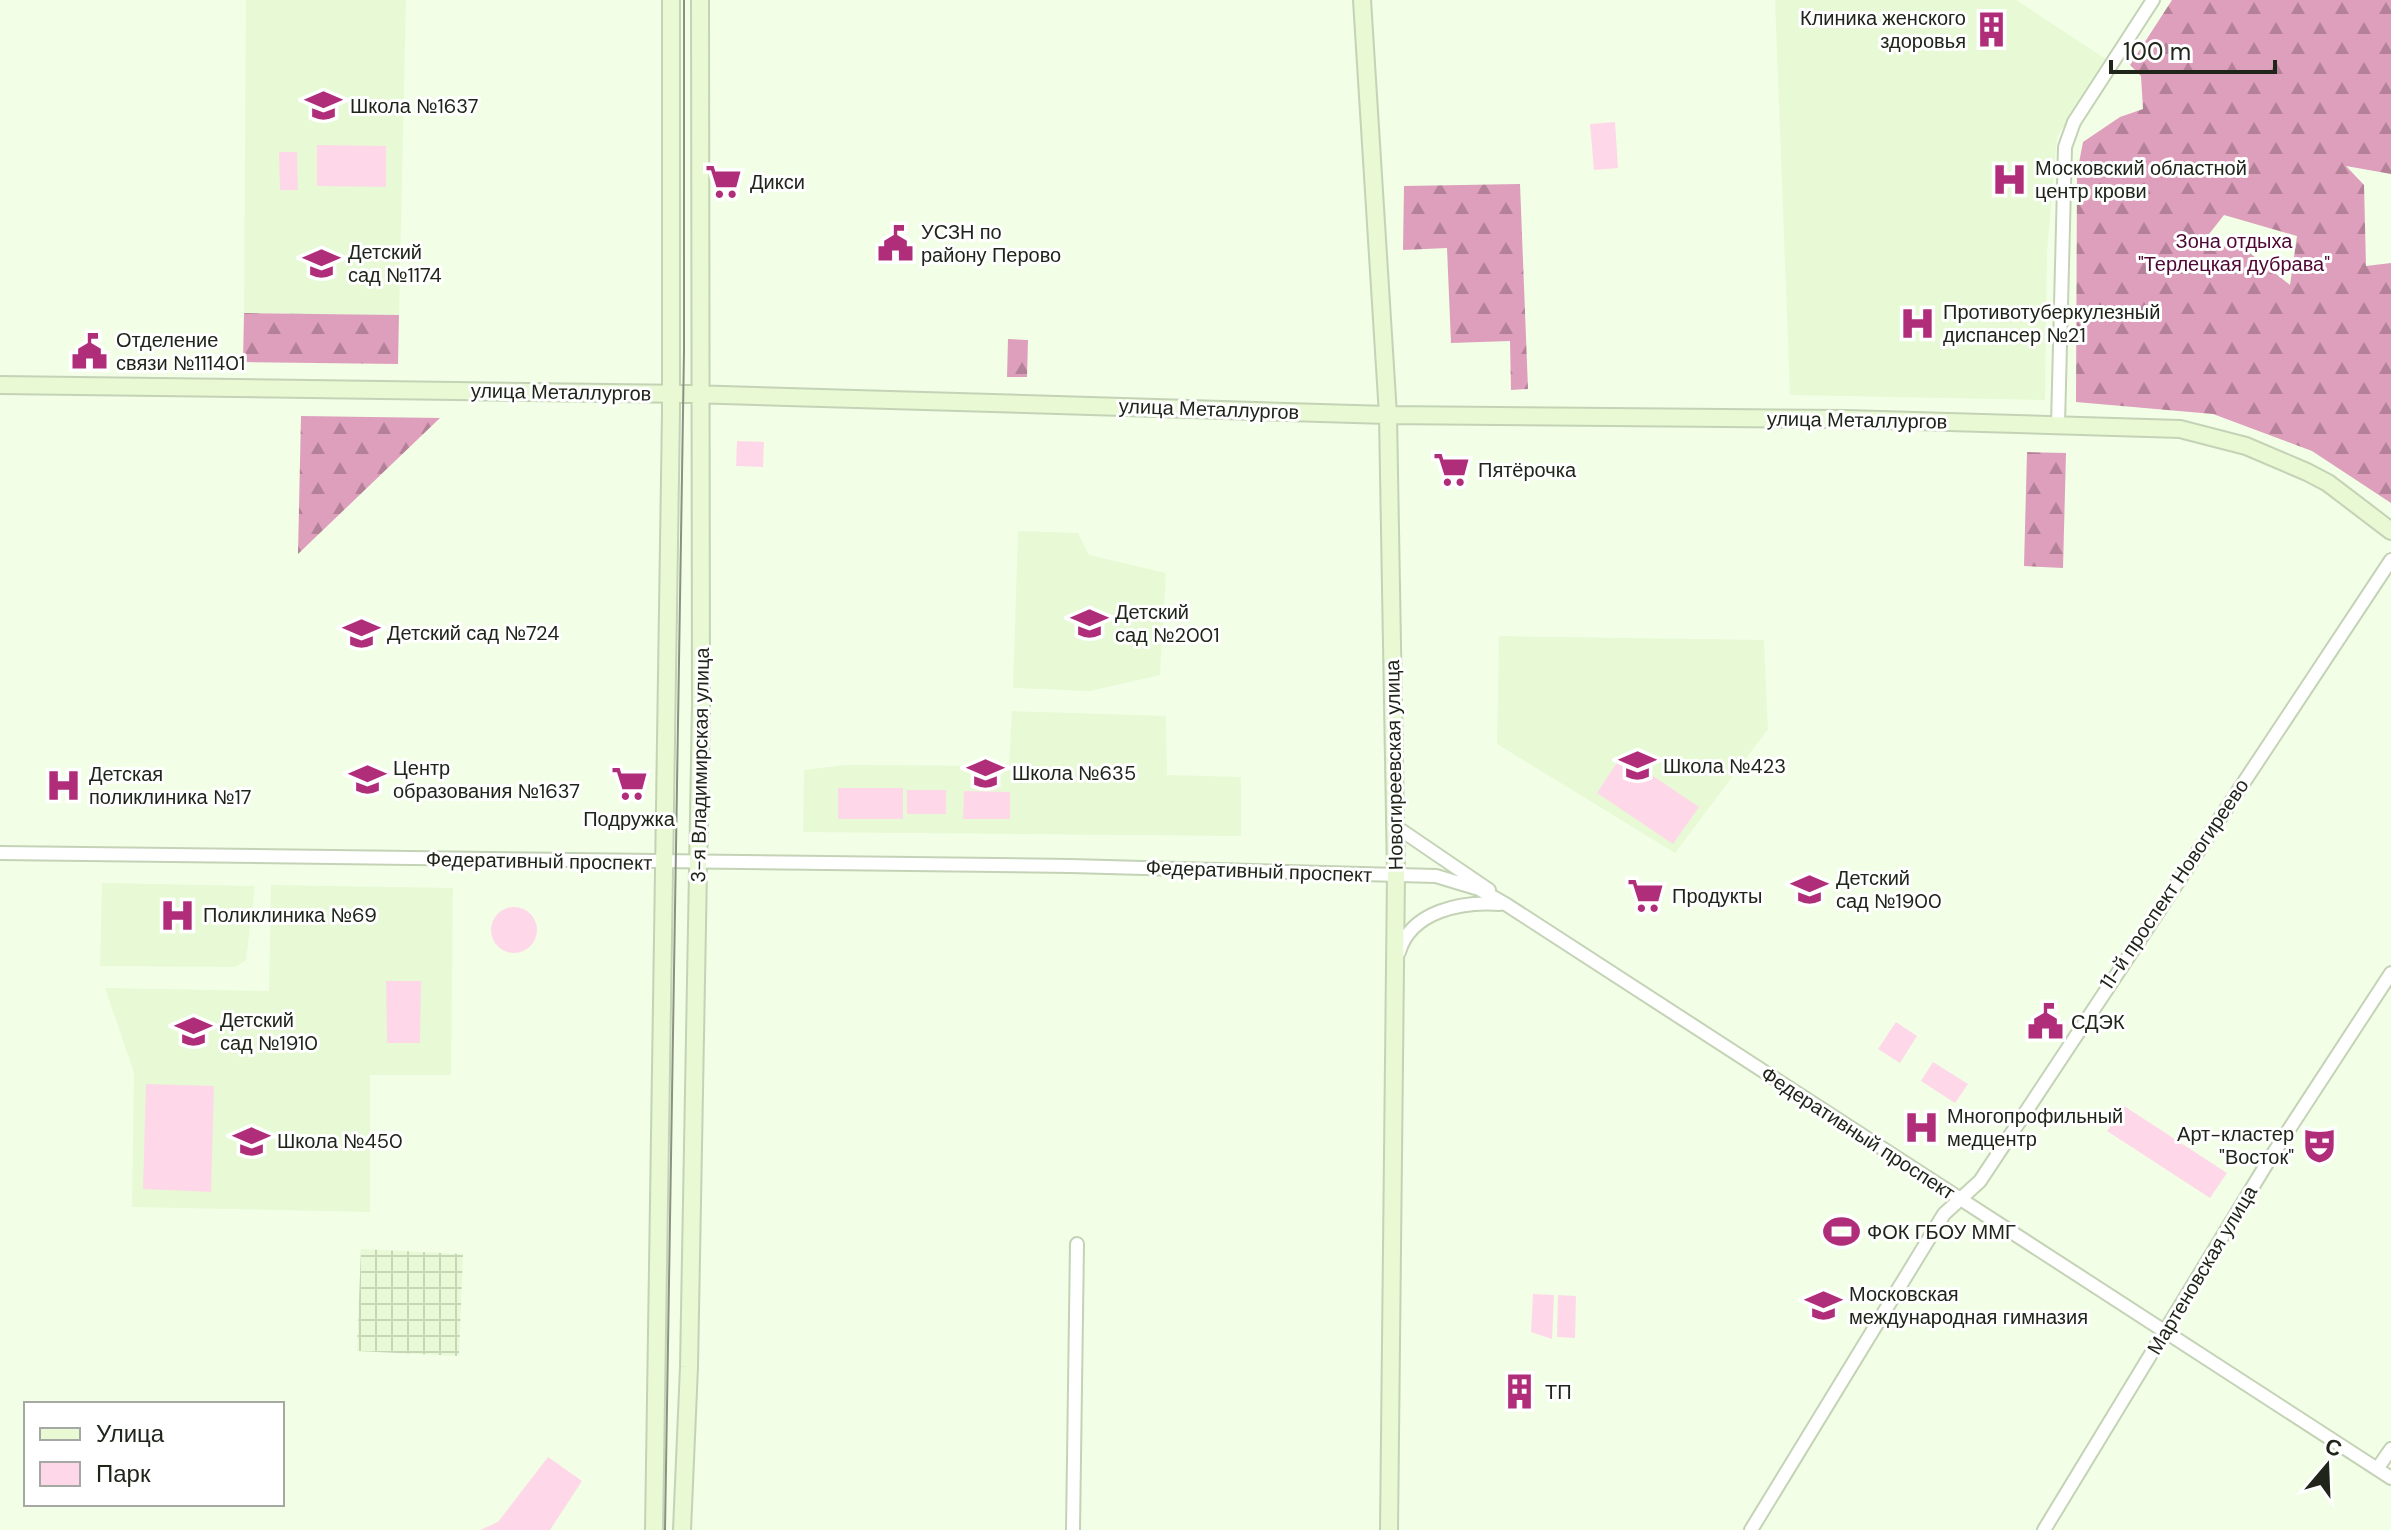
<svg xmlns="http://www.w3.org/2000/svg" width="2391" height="1530" font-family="'DM Sans',sans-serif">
<defs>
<pattern id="industrial-grid" width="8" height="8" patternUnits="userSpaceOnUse" patternTransform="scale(2)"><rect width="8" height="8" fill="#e7fad5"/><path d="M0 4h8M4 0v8" fill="none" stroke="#c6d6b6"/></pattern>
<pattern id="forest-firs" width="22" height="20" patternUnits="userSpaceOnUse" patternTransform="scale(2)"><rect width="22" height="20" fill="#de9fbd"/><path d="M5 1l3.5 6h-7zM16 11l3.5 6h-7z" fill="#b48199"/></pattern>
</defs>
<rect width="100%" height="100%" fill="#f2fee6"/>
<path fill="#e7fad5" d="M246,0H406L399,315L244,313Z
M1775,0H2016L2106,59L2057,137L2047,252L2045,400L1790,395Z
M1018,531L1078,533L1089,555L1166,573L1160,675L1090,691L1013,688Z
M1499,636L1764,640L1768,729L1675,853L1497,744Z
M1012,711L1166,716L1167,775L1241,777V836L803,832L804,770L846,765L1009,766Z
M102,883L255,886L246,960L235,967L100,966Z
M271,885L453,888L451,1075H370V1212L132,1207L134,1073L105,988L269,991Z"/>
<path fill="url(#industrial-grid)" d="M361,1249L463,1254L459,1356L357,1351Z"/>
<path fill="#fed8e9" d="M1615,122L1618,168L1594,170L1590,124Z
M317,145L386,146V187L317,186Z
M279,152H297L298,190H280Z
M737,441L764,442L763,467L736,466Z
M1622,755L1699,807L1673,844L1597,793Z
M838,788H903V819H838Z
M907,790H946V814H907Z
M964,791L1010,792V819H963Z
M491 930a23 23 0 1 1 46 0a23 23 0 1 1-46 0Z
M386,981H421L420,1043H387Z
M1896,1022L1917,1036L1900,1063L1878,1049Z
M1933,1062L1968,1084L1955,1103L1921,1081Z
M146,1084L214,1086L211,1192L143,1189Z
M2124,1106L2227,1173L2210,1198L2107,1131Z
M1533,1294L1554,1295L1552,1339L1531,1332Z
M1558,1295L1576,1296L1575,1338L1557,1337Z
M548,1457L582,1481L550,1530H480L498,1522Z"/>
<path fill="url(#forest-firs)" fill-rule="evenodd" d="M2172,0H2391V174L2346,166L2364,185L2366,266L2391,263V503L2312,451L2213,414L2076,402L2077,173L2083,142L2120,117L2143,109L2141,76L2130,65ZM2224,215L2297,236L2290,285L2246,250L2202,243Z
M1520,184L1528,389L1511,390L1510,341L1451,343L1447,248L1403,250L1404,186Z
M244,313L399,315L398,364L243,362Z
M1008,339L1028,340L1027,377H1007Z
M301,416L440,418L298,554Z
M2027,452L2066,453L2063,568L2024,566Z"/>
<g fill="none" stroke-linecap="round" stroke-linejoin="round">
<defs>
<path id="street" d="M2058,424L2065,147L2074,122L2153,0
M1395,826L1489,890
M0,853L1070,866L1436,876L1479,889L1507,905L2391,1478
M1399,952C1411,911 1462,901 1500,904
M2377,1469L2391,1449
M1073,1530L1077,1244
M1751,1530L1944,1214L1980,1181L2391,560
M2044,1530L2269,1160L2391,973"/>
<path id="secondary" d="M1362,0L1388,415L1396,874L1389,1530
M0,385L690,394L1388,415L1847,419L2180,429L2246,446L2307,472L2328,483L2391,531
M654,1530L671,412V0
M682,1530L689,1367L701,705L700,0"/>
</defs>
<use href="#street" stroke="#c4d3b6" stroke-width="16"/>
<use href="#secondary" stroke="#c4d3b6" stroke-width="20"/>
<use href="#street" stroke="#fff" stroke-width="12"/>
<use href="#secondary" stroke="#e8f9d4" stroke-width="16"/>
<path stroke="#899280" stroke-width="2" d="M665,1530L684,351V0"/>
</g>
<defs>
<symbol id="building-bare" viewBox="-9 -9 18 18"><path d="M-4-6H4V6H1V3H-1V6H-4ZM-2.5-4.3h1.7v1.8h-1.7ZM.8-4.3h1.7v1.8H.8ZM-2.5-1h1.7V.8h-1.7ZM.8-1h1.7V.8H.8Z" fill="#b02e79" stroke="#fff" stroke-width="2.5" paint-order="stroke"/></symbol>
<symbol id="school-bare" viewBox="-9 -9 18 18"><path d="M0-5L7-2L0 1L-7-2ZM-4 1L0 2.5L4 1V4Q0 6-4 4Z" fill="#b02e79" stroke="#fff" stroke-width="2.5" paint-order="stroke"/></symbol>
<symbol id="hospital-bare" viewBox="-9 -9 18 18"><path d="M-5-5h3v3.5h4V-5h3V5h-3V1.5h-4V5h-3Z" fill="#b02e79" stroke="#fff" stroke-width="2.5" paint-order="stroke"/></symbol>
<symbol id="supermarket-bare" viewBox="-9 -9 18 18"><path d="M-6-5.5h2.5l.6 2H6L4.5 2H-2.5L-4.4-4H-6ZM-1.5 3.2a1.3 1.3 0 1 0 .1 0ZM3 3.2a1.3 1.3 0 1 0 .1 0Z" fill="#b02e79" stroke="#fff" stroke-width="2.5" paint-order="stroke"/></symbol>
<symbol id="civic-bare" viewBox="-9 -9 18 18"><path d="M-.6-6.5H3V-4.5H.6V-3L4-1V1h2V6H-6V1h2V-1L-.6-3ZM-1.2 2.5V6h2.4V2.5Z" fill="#b02e79" stroke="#fff" stroke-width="2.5" paint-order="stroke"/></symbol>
<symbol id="theatre-bare" viewBox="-9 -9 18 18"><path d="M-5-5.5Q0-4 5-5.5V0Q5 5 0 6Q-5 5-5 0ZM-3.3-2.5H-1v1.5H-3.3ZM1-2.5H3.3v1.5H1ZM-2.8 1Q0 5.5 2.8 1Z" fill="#b02e79" stroke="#fff" stroke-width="2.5" paint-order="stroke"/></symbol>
<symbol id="stadium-bare" viewBox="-9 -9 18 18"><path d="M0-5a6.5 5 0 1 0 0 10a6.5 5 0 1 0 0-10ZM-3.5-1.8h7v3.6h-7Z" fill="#b02e79" stroke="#fff" stroke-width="2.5" paint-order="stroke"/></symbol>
</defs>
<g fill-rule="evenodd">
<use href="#building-bare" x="1966" y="4" width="51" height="51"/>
<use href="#school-bare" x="298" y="80" width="51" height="51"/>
<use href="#hospital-bare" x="1984" y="154" width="51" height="51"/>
<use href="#supermarket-bare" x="698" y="156" width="51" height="51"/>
<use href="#civic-bare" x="870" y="218" width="51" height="51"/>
<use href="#school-bare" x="296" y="238" width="51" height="51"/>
<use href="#hospital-bare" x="1892" y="298" width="51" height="51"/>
<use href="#civic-bare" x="64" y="326" width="51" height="51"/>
<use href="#supermarket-bare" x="1426" y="444" width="51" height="51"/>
<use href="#school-bare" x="1064" y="598" width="51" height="51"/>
<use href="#school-bare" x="336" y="608" width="51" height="51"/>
<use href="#school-bare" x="1612" y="740" width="51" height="51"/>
<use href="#school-bare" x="960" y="748" width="51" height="51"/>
<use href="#school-bare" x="342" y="754" width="51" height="51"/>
<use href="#supermarket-bare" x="604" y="758" width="51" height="51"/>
<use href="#hospital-bare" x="38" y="760" width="51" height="51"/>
<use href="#school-bare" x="1784" y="864" width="51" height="51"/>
<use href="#supermarket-bare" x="1620" y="870" width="51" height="51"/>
<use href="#hospital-bare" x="152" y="890" width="51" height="51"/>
<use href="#civic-bare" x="2020" y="996" width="51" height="51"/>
<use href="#school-bare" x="168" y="1006" width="51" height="51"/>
<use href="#hospital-bare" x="1896" y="1102" width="51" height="51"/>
<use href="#school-bare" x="226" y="1116" width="51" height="51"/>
<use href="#theatre-bare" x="2294" y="1120" width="51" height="51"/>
<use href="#stadium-bare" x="1816" y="1206" width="51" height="51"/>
<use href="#school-bare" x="1798" y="1280" width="51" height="51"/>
<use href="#building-bare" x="1494" y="1366" width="51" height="51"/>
</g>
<g text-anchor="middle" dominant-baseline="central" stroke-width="6" stroke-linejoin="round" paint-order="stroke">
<g font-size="20" fill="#20251a" stroke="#fff" text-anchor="start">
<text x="1966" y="18" text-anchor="end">Клиника женского<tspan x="1966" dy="23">здоровья</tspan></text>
<text x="350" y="106">Школа №1637</text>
<text x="2035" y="168">Московский областной<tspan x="2035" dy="23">центр крови</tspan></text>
<text x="750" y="182">Дикси</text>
<text x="921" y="232">УСЗН по<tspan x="921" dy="23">району Перово</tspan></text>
<text x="348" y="252">Детский<tspan x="348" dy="23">сад №1174</tspan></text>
<text x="1943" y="312">Противотуберкулезный<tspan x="1943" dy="23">диспансер №21</tspan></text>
<text x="116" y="340">Отделение<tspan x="116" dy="23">связи №111401</tspan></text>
<text x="1478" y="470">Пятёрочка</text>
<text x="1115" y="612">Детский<tspan x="1115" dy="23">сад №2001</tspan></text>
<text x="387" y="633">Детский сад №724</text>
<text x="1663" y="766">Школа №423</text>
<text x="393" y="768">Центр<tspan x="393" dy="23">образования №1637</tspan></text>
<text x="1012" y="773">Школа №635</text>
<text x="89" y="774">Детская<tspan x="89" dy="23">поликлиника №17</tspan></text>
<text x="629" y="819" text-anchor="middle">Подружка</text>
<text x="1836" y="878">Детский<tspan x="1836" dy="23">сад №1900</tspan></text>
<text x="1672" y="896">Продукты</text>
<text x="203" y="915">Поликлиника №69</text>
<text x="220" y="1020">Детский<tspan x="220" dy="23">сад №1910</tspan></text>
<text x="2071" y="1022">СДЭК</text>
<text x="1947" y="1116">Многопрофильный<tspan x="1947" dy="23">медцентр</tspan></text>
<text x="2294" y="1134" text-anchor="end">Арт-кластер<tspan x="2294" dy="23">"Восток"</tspan></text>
<text x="277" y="1141">Школа №450</text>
<text x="1867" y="1232">ФОК ГБОУ ММГ</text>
<text x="1849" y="1294">Московская<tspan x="1849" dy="23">международная гимназия</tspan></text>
<text x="1545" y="1392">ТП</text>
</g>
<g font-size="20" fill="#500633" stroke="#fff">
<text x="2234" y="241">Зона отдыха<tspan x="2234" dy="23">"Терлецкая дубрава"</tspan></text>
</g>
<g font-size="20" fill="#20251a" stroke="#fff">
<text transform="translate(561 392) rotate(1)">улица Металлургов</text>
<text transform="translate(1209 409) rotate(2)">улица Металлургов</text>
<text transform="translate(1857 420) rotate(1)">улица Металлургов</text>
<text transform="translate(700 765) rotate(-89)">3-я Владимирская улица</text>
<text transform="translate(1394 765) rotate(-91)">Новогиреевская улица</text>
<text transform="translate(539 861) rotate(1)">Федеративный проспект</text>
<text transform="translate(1259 871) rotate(2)">Федеративный проспект</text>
<text transform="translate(2174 884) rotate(-56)">11-й проспект Новогиреево</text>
<text transform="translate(1858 1133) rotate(33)">Федеративный проспект</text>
<text transform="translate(2202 1270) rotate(-59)">Мартеновская улица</text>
</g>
</g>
<rect x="24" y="1402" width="260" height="104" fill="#ffffff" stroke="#a6a8a3" stroke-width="2"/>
<rect x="40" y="1428" width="40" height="12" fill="#e8f9d4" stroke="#a6a8a3" stroke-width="2"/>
<text x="96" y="1442" font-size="24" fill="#20251a">Улица</text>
<rect x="40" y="1462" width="40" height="24" fill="#fed8e9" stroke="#a6a8a3" stroke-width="2"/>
<text x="96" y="1482" font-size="24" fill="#20251a">Парк</text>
<g transform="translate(2327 1466) rotate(19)" stroke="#ffffff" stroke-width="6" paint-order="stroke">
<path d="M0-6L14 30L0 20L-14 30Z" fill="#20251a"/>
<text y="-12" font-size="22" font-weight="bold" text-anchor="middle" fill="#20251a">С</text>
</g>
<path d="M2111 60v12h164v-12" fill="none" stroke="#20251a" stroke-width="4"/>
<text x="2123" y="60" font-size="24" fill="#20251a" stroke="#ffffff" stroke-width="6" paint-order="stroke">100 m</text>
</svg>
